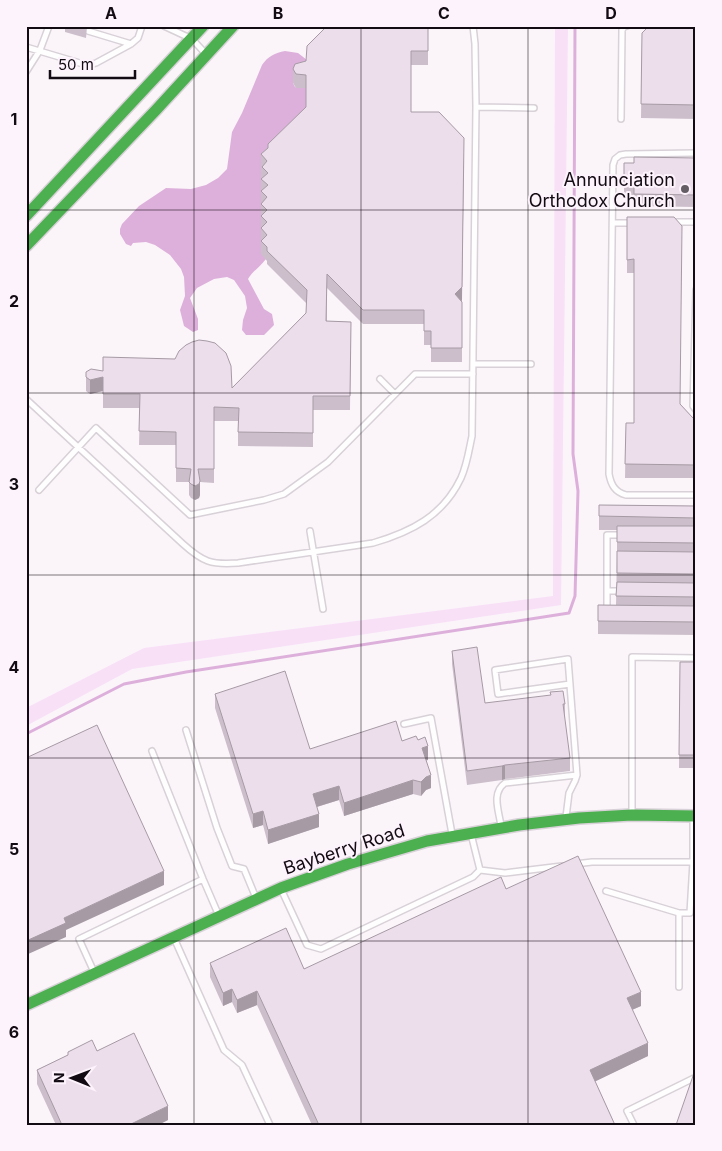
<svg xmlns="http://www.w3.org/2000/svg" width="722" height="1151" font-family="Inter,sans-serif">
<rect width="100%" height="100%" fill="#fbf5fa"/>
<path fill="#f8e0f7" d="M555,26H568L561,605L132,669L26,726V708L144,648L553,596Z"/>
<path fill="#ddb0db" d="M285,51L298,53L307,60L306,79L293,83L295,87L298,88L306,85V121L266,259C260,267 253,271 248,279L264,309L272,314L274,325L264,335H246L242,330L243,320L247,308L245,296L234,280L227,277L214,279L197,288L190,298L198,319V330L193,332L184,326L180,310L185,296L184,277L181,269L170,255L155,245L146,242L133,243L131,246L126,244L120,234V229L122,224L139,206L166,188L191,189L206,185L218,178L227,169L232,132L242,113L262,65C268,56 275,53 285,51Z"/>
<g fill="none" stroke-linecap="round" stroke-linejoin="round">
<path stroke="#ddb0db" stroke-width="3" d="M26,734L124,684L186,672L569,613L575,596L578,491L573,454L575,26"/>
<defs>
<path id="lane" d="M164,26L192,39L205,53
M88,31L131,44
M26,47L83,64L90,65L96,63L131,44L138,38L142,26
M26,72L40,50L49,26
M476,107L534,108
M621,119L622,30L624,27L627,26
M696,153L626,154L620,155L615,159L613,165L609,474C611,485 615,492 626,495H696
M671,222H696
M613,223H633
M696,290L693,406L696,410
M473,364H531
M380,379L395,394
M26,399L183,544C203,562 211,565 238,563L373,543C411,532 443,516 461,478C467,465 469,450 472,436L476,107L475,44L473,26
M39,490L96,428L190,515L264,500L284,494L328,462L415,374H473
M310,531L323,609
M607,591H623
M607,610V535H623
M404,724L431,718L452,834
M186,730L217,828L232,866L244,869L256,898
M152,751L203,879L219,916
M632,812V657L696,658
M566,817L569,793L575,781L577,775L568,659L495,670L498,694L570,684
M501,826C499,811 491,793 505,783L577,775
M471,834L480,870L505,873L562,866
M575,864L592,862H693V819
M281,889L307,945L321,949L473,877L480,870
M606,891L679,913
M174,938L224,1050L242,1065L270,1125
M94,972L79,939L203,879
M679,987V913H690L693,862
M634,1125L627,1111L696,1077"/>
<path id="fast" d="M26,216L203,26
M26,246L156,110L233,26
M26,1005L281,888L348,864L427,841L519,825L579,818L632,815L696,816"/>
</defs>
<use href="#lane" stroke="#d8d1d7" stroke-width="8"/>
<use href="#fast" stroke="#d8d1d7" stroke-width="14"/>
<use href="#lane" stroke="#fefefe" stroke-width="5"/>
<use href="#fast" stroke="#4caf50" stroke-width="11"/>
</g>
<path fill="#ccbfcb" d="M65,26H90L87,27L86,38L65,32Z
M428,26V65H411V112L462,300V362H431V345H424V324H363L327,288V321L351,322L350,410H313V447L238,446V421H214V483L200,482V495L199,498L195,500L191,498L189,495V482H176V445H139L140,408H103V391L90,394L86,391V377L103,371L232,388L306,313L307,304L267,264V261L261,254V154L306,107V88H296L293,83V69Z
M696,26V119L641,118L642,33Z
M696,158V207L634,206V195H624V163H634Z
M627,217L680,404L693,418H696V478H625L626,423H634V273H627Z
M599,505L696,506V635L598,634V605H616L617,551V530H599Z
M452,651L485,703L565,704V718H564L570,758V771L505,779L502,780L467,785L452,664Z
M680,662H696V768H679Z
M215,694L310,749L418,740L428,760H426L431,788L426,790L421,796L413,794L344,816L339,800L317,807L319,827L268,844L263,825L253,828L215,708Z
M506,889L641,1006L632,1010L648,1056L595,1081L615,1125H312L257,1005L237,1013L232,1002L223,1006L210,977V963L304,969Z
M68,1052L168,1120L158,1125H56L37,1084V1070L68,1055Z"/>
<path fill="#a69ba5" d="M464,151L462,300L455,308V294Z
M103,377V391L90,394V380Z
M200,481V495L199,498L195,500V486Z
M428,746V760L422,762V748Z
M505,765V779L502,780V766Z
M431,775V788L426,790L421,796V782L426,777Z
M413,780V794L344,816V803Z
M339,786V800L313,808V794Z
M263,811V825L253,828V814Z
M319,814V827L268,844V830Z
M164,871V885L66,930V937L26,955V941L64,918Z
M232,989V1002L223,1006V993Z
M257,991V1005L237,1013V1000Z
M641,992V1006L627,1012V998Z
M648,1043V1056L590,1084V1070Z
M168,1106V1120L158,1125H129Z"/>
<path fill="#eddeec" stroke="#a69ba5" d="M327,26H428V51H411V112H439L464,138L462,287L455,294L462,302V348H431V331H424V310H363L327,274L326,321L351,322L350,396H313V433L238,432L239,408L214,407V469H198L200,481L199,484L195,486L191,484L189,482L191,469L176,468V432L139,431L140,394H103V377L90,380L86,377V372L91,369L103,371V357L175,359L179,351L186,345L192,342L199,340L207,341L215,343L226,353L231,366L232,388L306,313L307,290L267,251V247L261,241L267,235L261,228L267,222L261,216L267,210L261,204L267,197L261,191L268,185L261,179L268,173L262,167L267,161L261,154L268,148V144L306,107V75L296,74L293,69L295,64L306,61L307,46Z
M649,26H696V105L641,104L642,33Z
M634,157L696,158V195L634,194V182H624V163H634Z
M627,217H674L682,226L680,404L693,418H696V465L625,464L626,423H634V259L627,260Z
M599,505L696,506V518L599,516Z
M617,526H696V543L617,542Z
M617,551L696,552V574L617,573Z
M617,582L696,583V597L616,596Z
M598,605L696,606V622L598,621Z
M477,647L485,703L551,695L550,692L563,691L565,704H563L570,758L505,765L502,766L467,771L452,651Z
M680,662H696V755H679Z
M285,671L310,749L396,721L402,741L416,736L418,740L425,737L428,746L422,748L431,775L426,777L421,782L413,780L344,803L339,786L313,794L319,814L268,830L263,811L253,814L215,694Z
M97,725L164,871L64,918L66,923L26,941V758Z
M578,856L641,992L627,998L648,1043L590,1070L615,1125H319L257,991L237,1000L232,989L223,993L210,963L286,928L304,969L501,877L506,889Z
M134,1033L168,1106L129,1125H62L37,1070L68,1055V1052L92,1040L97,1051Z
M696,1072V1125H676L694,1073Z"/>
<path fill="none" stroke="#130b13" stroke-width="1" stroke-opacity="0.55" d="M194,26V1125M361,26V1125M528,26V1125M26,210H696M26,393H696M26,575H696M26,758H696M26,941H696"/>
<circle fill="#645d64" stroke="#fdf3fc" stroke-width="2" cx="685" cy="189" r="5"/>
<g text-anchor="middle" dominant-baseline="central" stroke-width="4" stroke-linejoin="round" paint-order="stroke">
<g font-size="18" fill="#130b13" stroke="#fdf3fc" text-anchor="end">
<text x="675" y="179">Annunciation<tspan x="675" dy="21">Orthodox Church</tspan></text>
</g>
<g font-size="18" fill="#130b13" stroke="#fdf3fc">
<text transform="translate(344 849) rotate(-18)">Bayberry Road</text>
</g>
</g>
<rect width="722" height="1151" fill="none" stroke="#fdf3fc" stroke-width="55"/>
<g transform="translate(72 1078) rotate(271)" stroke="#fdf3fc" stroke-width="4" paint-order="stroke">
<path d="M0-4L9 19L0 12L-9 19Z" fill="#130b13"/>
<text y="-8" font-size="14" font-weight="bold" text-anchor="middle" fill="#130b13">N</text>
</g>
<path d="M50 70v8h85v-8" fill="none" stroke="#130b13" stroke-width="2.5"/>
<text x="58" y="70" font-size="15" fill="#130b13" stroke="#fdf3fc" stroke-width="4" paint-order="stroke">50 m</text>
<rect x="28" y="28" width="666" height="1096" fill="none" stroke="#130b13" stroke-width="2"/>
<g font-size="16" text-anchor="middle" font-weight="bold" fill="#130b13">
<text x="111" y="19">A</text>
<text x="278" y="19">B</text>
<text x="444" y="19">C</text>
<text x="611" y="19">D</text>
<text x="14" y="125">1</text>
<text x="14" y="307">2</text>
<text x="14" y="490">3</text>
<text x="14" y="673">4</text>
<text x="14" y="855">5</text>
<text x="14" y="1038">6</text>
</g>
</svg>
